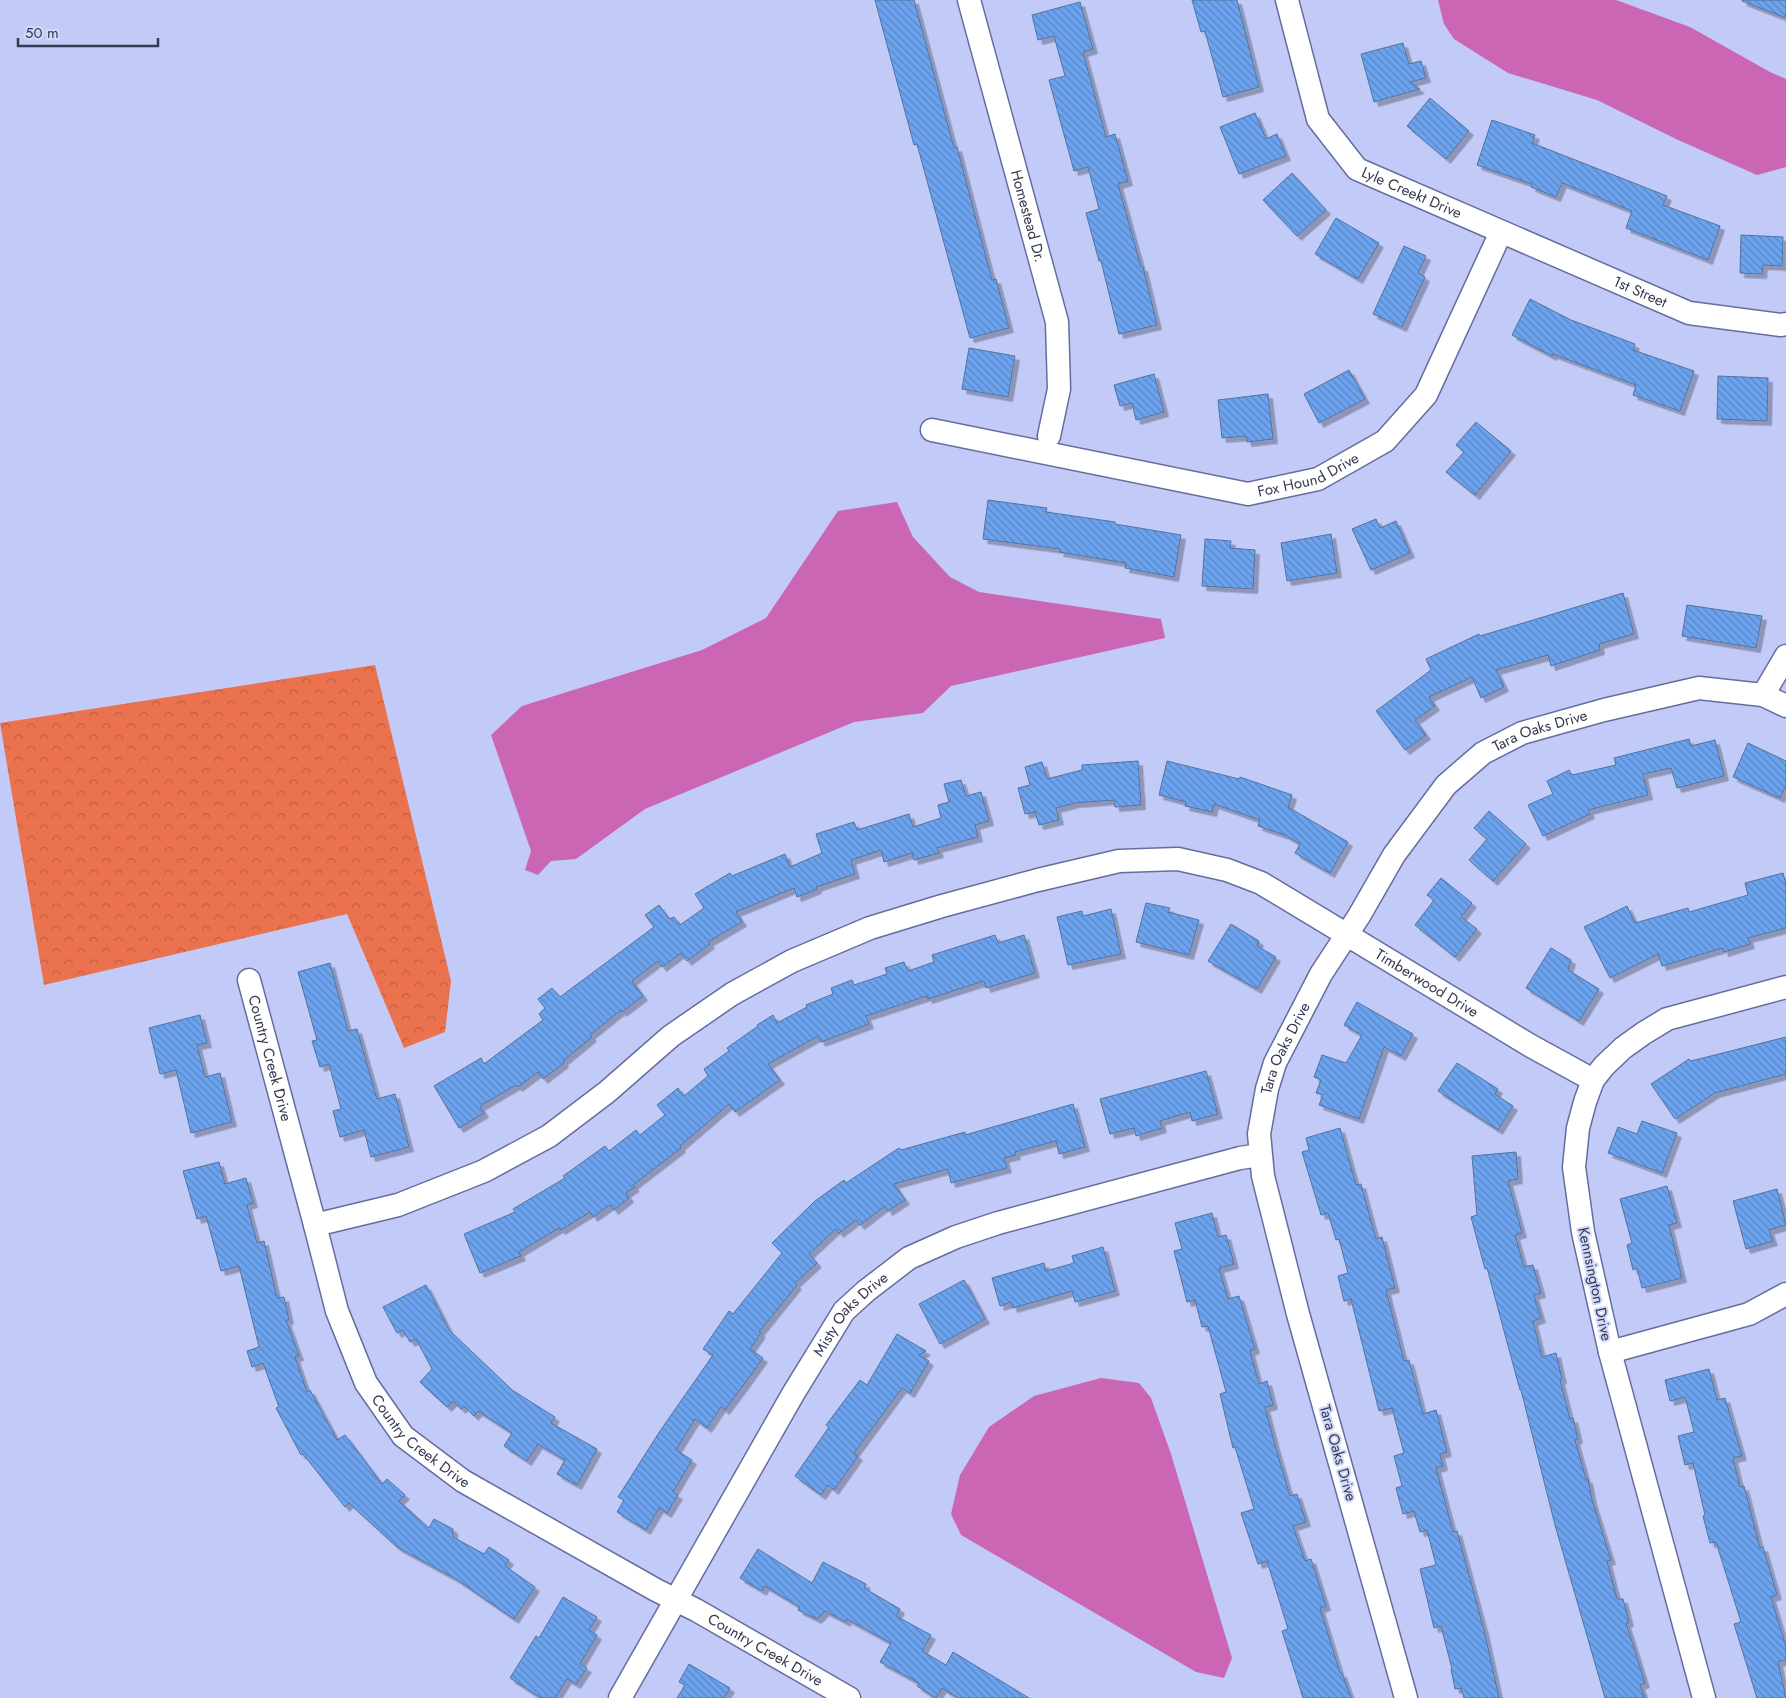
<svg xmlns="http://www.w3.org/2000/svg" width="1786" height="1698" font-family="Jost,sans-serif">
<defs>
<pattern id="forest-crowns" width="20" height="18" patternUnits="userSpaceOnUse" patternTransform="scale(1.25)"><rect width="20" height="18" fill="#eb724f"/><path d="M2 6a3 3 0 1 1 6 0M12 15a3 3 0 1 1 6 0" fill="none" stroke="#bf5f44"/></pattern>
<pattern id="building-back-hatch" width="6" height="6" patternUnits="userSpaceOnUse" patternTransform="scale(1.25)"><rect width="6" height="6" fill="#6ca3ef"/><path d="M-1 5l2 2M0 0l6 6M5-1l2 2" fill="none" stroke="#5a86c4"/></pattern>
<filter id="shadow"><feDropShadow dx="4.5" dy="4.5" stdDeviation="0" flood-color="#0004"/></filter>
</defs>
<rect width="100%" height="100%" fill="#c2cbf8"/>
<path fill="url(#forest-crowns)" d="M375,665L451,981L445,1032L404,1048L347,914L44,985L0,723Z"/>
<path fill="#ca66b3" d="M1438,0H1616L1690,27L1770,72L1786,79V167L1757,175L1676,139L1597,100L1508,73L1454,39L1444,24Z
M897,502L913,537L950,577L979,592L1161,619L1165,638L951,686L923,713L854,722L645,809L576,859L551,861L538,875L525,870L531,851L491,735L522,706L702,650L766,618L838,511Z
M1101,1378L1139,1383L1151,1398L1171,1454L1232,1658L1224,1678L1196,1672L961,1535L951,1514L960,1475L989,1427L1034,1396Z"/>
<path fill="url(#building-back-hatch)" stroke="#52729f" filter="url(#shadow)" d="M875,0H914L954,148L957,147L992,280L996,279L1009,328L970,338L917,144L914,145Z
M1192,0H1237L1259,87L1223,97L1205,31L1201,32Z
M1742,0H1786V18L1742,1Z
M1080,2L1093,49L1083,52L1106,137L1115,134L1128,181L1118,184L1141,267H1143L1157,325L1119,334L1101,261H1099L1086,213L1099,209L1088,167L1074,171L1049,80L1065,76L1054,36L1038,40L1032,15Z
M1403,43L1409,64L1421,61L1426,78L1410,82L1420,89L1374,102L1361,54Z
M1430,98L1469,131L1446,159L1407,126Z
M1255,113L1266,139L1277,134L1286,156L1239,174L1220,127Z
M1492,120L1535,135L1532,143L1667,196L1663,205L1720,226L1708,260L1626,228L1632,211L1562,183L1556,197L1531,187L1532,184L1477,165Z
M1292,173L1326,210L1297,236L1263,200Z
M1336,218L1379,243L1358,279L1315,254Z
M1741,235L1783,237L1782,266L1763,265L1762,274L1740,273Z
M1404,246L1426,256L1418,273L1425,277L1402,327L1373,314Z
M1530,299L1571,320L1635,344L1633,350L1694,371L1680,411L1633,395L1636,385L1553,354L1552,356L1512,335Z
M969,348L1015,356L1008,397L962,389Z
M1349,370L1365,399L1319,423L1304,394Z
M1154,374L1164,412L1136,420L1132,403L1120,406L1114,385Z
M1718,376L1768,378L1767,421L1717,419Z
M1268,394L1273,439L1247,442L1246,436L1222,438L1218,400Z
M1476,422L1511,451L1475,495L1446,472L1464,452L1456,445Z
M988,500L1047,508L1046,512L1115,522V524L1181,535L1174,577L1125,568L1126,563L1059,552L1060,549L983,539Z
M1376,519L1380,528L1396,521L1410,553L1371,570L1352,529Z
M1331,534L1337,573L1287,581L1281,543Z
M1205,539L1231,541L1230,548L1255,550L1253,589L1202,586Z
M1623,593L1634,634L1599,644L1600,650L1551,666L1548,655L1496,670L1504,687L1481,698L1472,677L1429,697L1435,706L1415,720L1426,735L1405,750L1376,711L1431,670L1426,659L1479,634L1480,636Z
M1687,605L1762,616L1756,648L1682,636Z
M1689,739L1691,746L1715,740L1724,776L1677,788L1671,768L1643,774L1648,795L1588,810L1590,814L1543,836L1528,805L1553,794L1547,781L1569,770L1572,775L1616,765L1614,758Z
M1748,743L1786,761V785L1780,798L1733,777Z
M1138,761L1141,805L1115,807L1114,800L1075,803L1056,808L1059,820L1039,825L1035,812L1025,814L1018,788L1030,785L1025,767L1042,762L1047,779L1082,770V765Z
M1167,761L1239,779L1240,777L1292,795L1288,807L1348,842L1330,873L1295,853L1300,844L1285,835L1258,826L1260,820L1214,804L1212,812L1185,806L1186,802L1159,795Z
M961,780L966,796L981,792L989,821L975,825L978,837L937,848L939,853L914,860L912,853L884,862L881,850L851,860L855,874L816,887L817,889L797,897L794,888L736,912L742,922L708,942L710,944L687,961L681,953L662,967L658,961L632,981L643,996L622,1012L621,1010L590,1035L592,1037L563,1061L564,1063L543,1079L538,1072L518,1087L516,1085L480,1106L484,1113L459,1128L434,1086L481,1058L484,1064L543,1020L539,1014L545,1008L538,999L552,988L560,997L654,927L645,915L659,905L669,919L674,917L680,925L704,908L695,894L730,873L732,876L785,854L790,867L822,853L816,834L854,822L857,830L909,814L913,827L941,818L938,805L949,802L944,784Z
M1489,811L1526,844L1493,881L1469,860L1487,839L1474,828Z
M1783,873L1786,885V928L1748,938L1750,944L1724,952L1723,948L1662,966L1658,954L1610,978L1584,927L1627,906L1635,923L1688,908L1689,912L1748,895L1745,883Z
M1441,878L1472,903L1461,917L1477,929L1455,957L1415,925L1434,900L1427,895Z
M1146,903L1170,908L1168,912L1199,920L1189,955L1136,942Z
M1111,909L1121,954L1068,965L1057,917L1082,911L1083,916Z
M1231,924L1259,941L1257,946L1276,957L1257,989L1208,961Z
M995,935L998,943L1024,935L1035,973L986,988L984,981L928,999L927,996L866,1016L869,1024L821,1042L818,1036L768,1064L780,1080L735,1112L729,1104L680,1146L681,1148L633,1185L635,1187L626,1193L629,1198L614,1210L610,1205L593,1217L590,1212L561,1230L559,1228L519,1252L521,1256L480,1273L464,1234L515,1212L513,1209L565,1178L563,1176L605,1146L609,1151L636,1130L640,1135L665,1115L657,1105L678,1088L684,1096L708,1076L704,1069L729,1051L727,1048L758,1026L757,1025L773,1015L777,1023L807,1007L806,1005L833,994L831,988L852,980L854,985L887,974L885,968L904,962L908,971L934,962L932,955Z
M1551,948L1571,960L1568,970L1599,989L1579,1021L1526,988Z
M330,963L348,1031L357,1029L377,1099L395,1094L409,1147L371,1157L364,1130L340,1137L333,1111L341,1109L329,1064L320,1067L312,1041L317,1040L298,972Z
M1357,1002L1413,1034L1401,1056L1384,1047L1359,1119L1319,1105L1323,1095L1316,1093L1321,1080L1314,1077L1322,1055L1346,1063L1362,1035L1344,1025Z
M200,1015L207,1043L197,1045L205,1077L220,1073L232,1122L191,1133L176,1070L160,1074L149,1028Z
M1786,1037V1074L1715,1093L1675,1119L1651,1084L1689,1059L1691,1061Z
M1457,1063L1498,1089L1495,1094L1513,1106L1498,1130L1438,1091Z
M1206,1071L1218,1114L1192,1121L1190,1112L1160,1121L1162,1128L1136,1136L1134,1128L1110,1134L1100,1099Z
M1073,1104L1085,1147L1059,1154L1056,1141L1015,1152L1016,1155L1004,1158L1007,1168L951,1183L948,1169L894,1184L905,1200L888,1211L885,1206L860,1225L856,1220L839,1233L836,1229L809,1254L817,1263L795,1283L797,1285L759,1332L761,1333L750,1349L763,1358L748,1379L725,1410L721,1407L707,1428L695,1419L676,1450L692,1460L673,1492L678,1495L667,1513L659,1508L646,1530L617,1512L624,1500L618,1497L660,1431L713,1355L703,1349L729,1311L733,1314L782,1253L772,1243L815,1201L844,1180L846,1183L899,1148L901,1150L965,1132V1135Z
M1642,1121L1677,1133L1662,1173L1608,1153L1618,1127L1637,1134Z
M1340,1128L1356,1185L1361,1184L1376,1239L1382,1237L1395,1288L1386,1290L1404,1361L1409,1360L1423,1414L1436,1410L1447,1452L1440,1454L1443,1466L1436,1468L1453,1532L1457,1531L1484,1630L1499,1698H1464L1461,1688L1455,1689L1451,1669H1452L1441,1626L1434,1628L1420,1569L1436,1565L1427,1530L1420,1532L1414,1511L1403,1514L1396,1488L1402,1486L1394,1456L1404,1453L1392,1408L1379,1411L1351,1299L1344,1301L1338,1276L1348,1273L1339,1239L1336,1240L1328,1213L1321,1215L1302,1152L1309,1150L1306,1138Z
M1516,1152L1518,1179L1508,1181L1522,1233L1515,1235L1524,1267L1533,1265L1541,1293L1534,1295L1541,1318L1533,1321L1542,1357L1556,1353L1562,1379L1560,1380L1570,1419L1573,1418L1578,1439L1575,1440L1586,1479H1588L1592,1500L1611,1560L1607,1561L1617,1599H1623L1629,1622L1626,1623L1645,1683L1640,1685L1645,1698H1605L1555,1525L1521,1390H1520L1487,1268L1485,1269L1471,1217L1477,1215L1472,1156Z
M219,1162L225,1184L246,1178L253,1203L247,1205L257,1243L264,1241L277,1298L284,1297L289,1320H286L299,1356L295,1357L307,1392L310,1390L337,1440L345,1435L382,1484L387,1479L405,1495L399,1501L429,1528L434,1519L453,1529V1537L484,1554L489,1547L509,1560L505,1566L535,1587L514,1619L456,1579L397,1547L349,1503L345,1507L303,1454L301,1455L276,1408L279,1407L263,1363L252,1367L247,1351L259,1347L239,1266L221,1271L206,1216L197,1219L183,1171Z
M1667,1186L1677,1223L1669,1225L1682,1278L1642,1288L1637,1268L1633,1270L1627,1245L1632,1243L1620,1199Z
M1777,1189L1786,1225L1769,1230L1773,1241L1746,1249L1733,1201Z
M1212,1213L1218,1237L1226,1235L1234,1264L1219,1268L1228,1299L1239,1296L1255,1349L1250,1351L1259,1384L1267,1381L1273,1405L1265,1407L1275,1445L1290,1496L1297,1494L1306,1522L1293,1526L1305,1561L1311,1559L1326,1606L1320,1608L1340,1673H1342L1351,1698H1303L1282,1631L1288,1629L1267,1561L1258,1564L1241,1513L1254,1509L1235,1447L1233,1448L1220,1394L1226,1392L1208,1326L1202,1327L1195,1300L1187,1302L1174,1251L1182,1249L1175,1223Z
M1103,1247L1115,1291L1075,1302L1072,1291L1013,1308L1011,1302L1000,1306L992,1278L1044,1263L1046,1271L1074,1263L1072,1256Z
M964,1280L985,1319L940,1344L919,1304Z
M426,1285L449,1330L512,1390L555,1417L551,1423L597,1449L577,1485L557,1474L565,1460L538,1444L527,1461L504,1446L512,1433L478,1411L474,1416L464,1406L461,1409L453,1401L447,1407L420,1382L432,1369L416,1339L410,1342L403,1330L397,1333L383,1307Z
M897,1334L926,1351L919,1355L929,1361L910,1393L902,1388L854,1453L858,1456L834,1490L828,1485L821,1495L795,1476L829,1427L826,1425L860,1380L867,1385Z
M1709,1369L1717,1400L1725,1398L1742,1456L1733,1458L1740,1487L1744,1486L1760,1548L1763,1547L1777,1595L1771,1597L1786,1647V1660L1778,1662L1786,1698H1757L1734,1624L1741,1622L1716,1542L1710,1543L1703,1516L1705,1515L1693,1463L1685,1465L1678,1436L1694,1432L1685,1397L1670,1401L1665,1380Z
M758,1549L812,1583L823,1562L866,1584L864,1588L900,1609L896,1616L931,1635L922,1651L946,1665L953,1652L1029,1698H958L942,1688L936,1698L917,1686L919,1683L880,1662L891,1643L847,1619L846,1622L825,1611L817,1619L798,1610L800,1607L765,1586L762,1591L740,1578Z
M563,1597L597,1617L589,1630L597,1635L580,1664L587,1668L576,1684L567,1679L555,1698H541L510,1678L536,1636L539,1638Z
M689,1664L730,1688L724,1698H677L685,1685L679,1682Z"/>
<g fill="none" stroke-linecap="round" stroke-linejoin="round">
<defs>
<g id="street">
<path id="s1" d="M969,0L1057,322L1059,389L1049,436"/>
<path id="s2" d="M1287,0L1318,119L1357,169L1689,313L1781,325L1786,324"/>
<path id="s3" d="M932,430L1248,494L1318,479L1385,441L1426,395L1501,232"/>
<path d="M1763,695L1786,656"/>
<path id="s4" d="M249,980L315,1225L337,1311L366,1383L403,1436L463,1481L656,1590L696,1610L849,1698"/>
<path id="s5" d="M315,1225L398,1205L484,1171L549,1136L607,1092L671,1036L732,994L792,961L870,928L942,906L1038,880L1119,861L1178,859L1227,870L1261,883L1531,1046L1593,1080"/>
<path d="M1610,1352L1749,1314L1786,1294"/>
<path id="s6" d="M620,1698L793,1394L844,1311L866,1291L909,1258L956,1237L998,1223L1240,1158L1260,1155"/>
<path id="s7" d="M1406,1698L1298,1314L1263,1176L1259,1134L1267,1089L1275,1063L1321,974L1359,916L1394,855L1446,785L1483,753L1522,733L1604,710L1699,688L1763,695L1786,706"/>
<path d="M1704,1698L1610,1352L1583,1232L1574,1167L1578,1128L1585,1102L1593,1080L1604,1066L1623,1048L1644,1033L1667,1019L1786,987"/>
</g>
</defs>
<use href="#street" stroke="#656d9f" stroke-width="25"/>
<use href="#street" stroke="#fff" stroke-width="22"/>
</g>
<g text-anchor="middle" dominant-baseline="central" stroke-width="4" stroke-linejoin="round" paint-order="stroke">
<g font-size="15" fill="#353950" stroke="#d2d9fb">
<text stroke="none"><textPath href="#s2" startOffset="246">Lyle Creekt Drive</textPath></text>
<text stroke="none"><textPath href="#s1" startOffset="224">Homestead Dr.</textPath></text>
<text stroke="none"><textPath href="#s2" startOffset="495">1st Street</textPath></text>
<text stroke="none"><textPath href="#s3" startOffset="386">Fox Hound Drive</textPath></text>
<text stroke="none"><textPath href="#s7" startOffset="1094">Tara Oaks Drive</textPath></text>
<text stroke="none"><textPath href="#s5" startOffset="1234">Timberwood Drive</textPath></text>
<text stroke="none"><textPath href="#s7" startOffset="674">Tara Oaks Drive</textPath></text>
<text stroke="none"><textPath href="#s4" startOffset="81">Country Creek Drive</textPath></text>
<text transform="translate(1595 1284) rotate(78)">Kennsington Drive</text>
<text stroke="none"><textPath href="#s6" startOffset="449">Misty Oaks Drive</textPath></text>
<text stroke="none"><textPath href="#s4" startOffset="501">Country Creek Drive</textPath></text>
<text transform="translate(1338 1453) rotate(74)">Tara Oaks Drive</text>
<text stroke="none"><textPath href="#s4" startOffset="906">Country Creek Drive</textPath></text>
</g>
</g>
<path d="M18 38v8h140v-8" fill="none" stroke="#353950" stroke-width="2.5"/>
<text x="25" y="38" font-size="15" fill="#353950" stroke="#d2d9fb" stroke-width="4" paint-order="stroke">50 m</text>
</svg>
